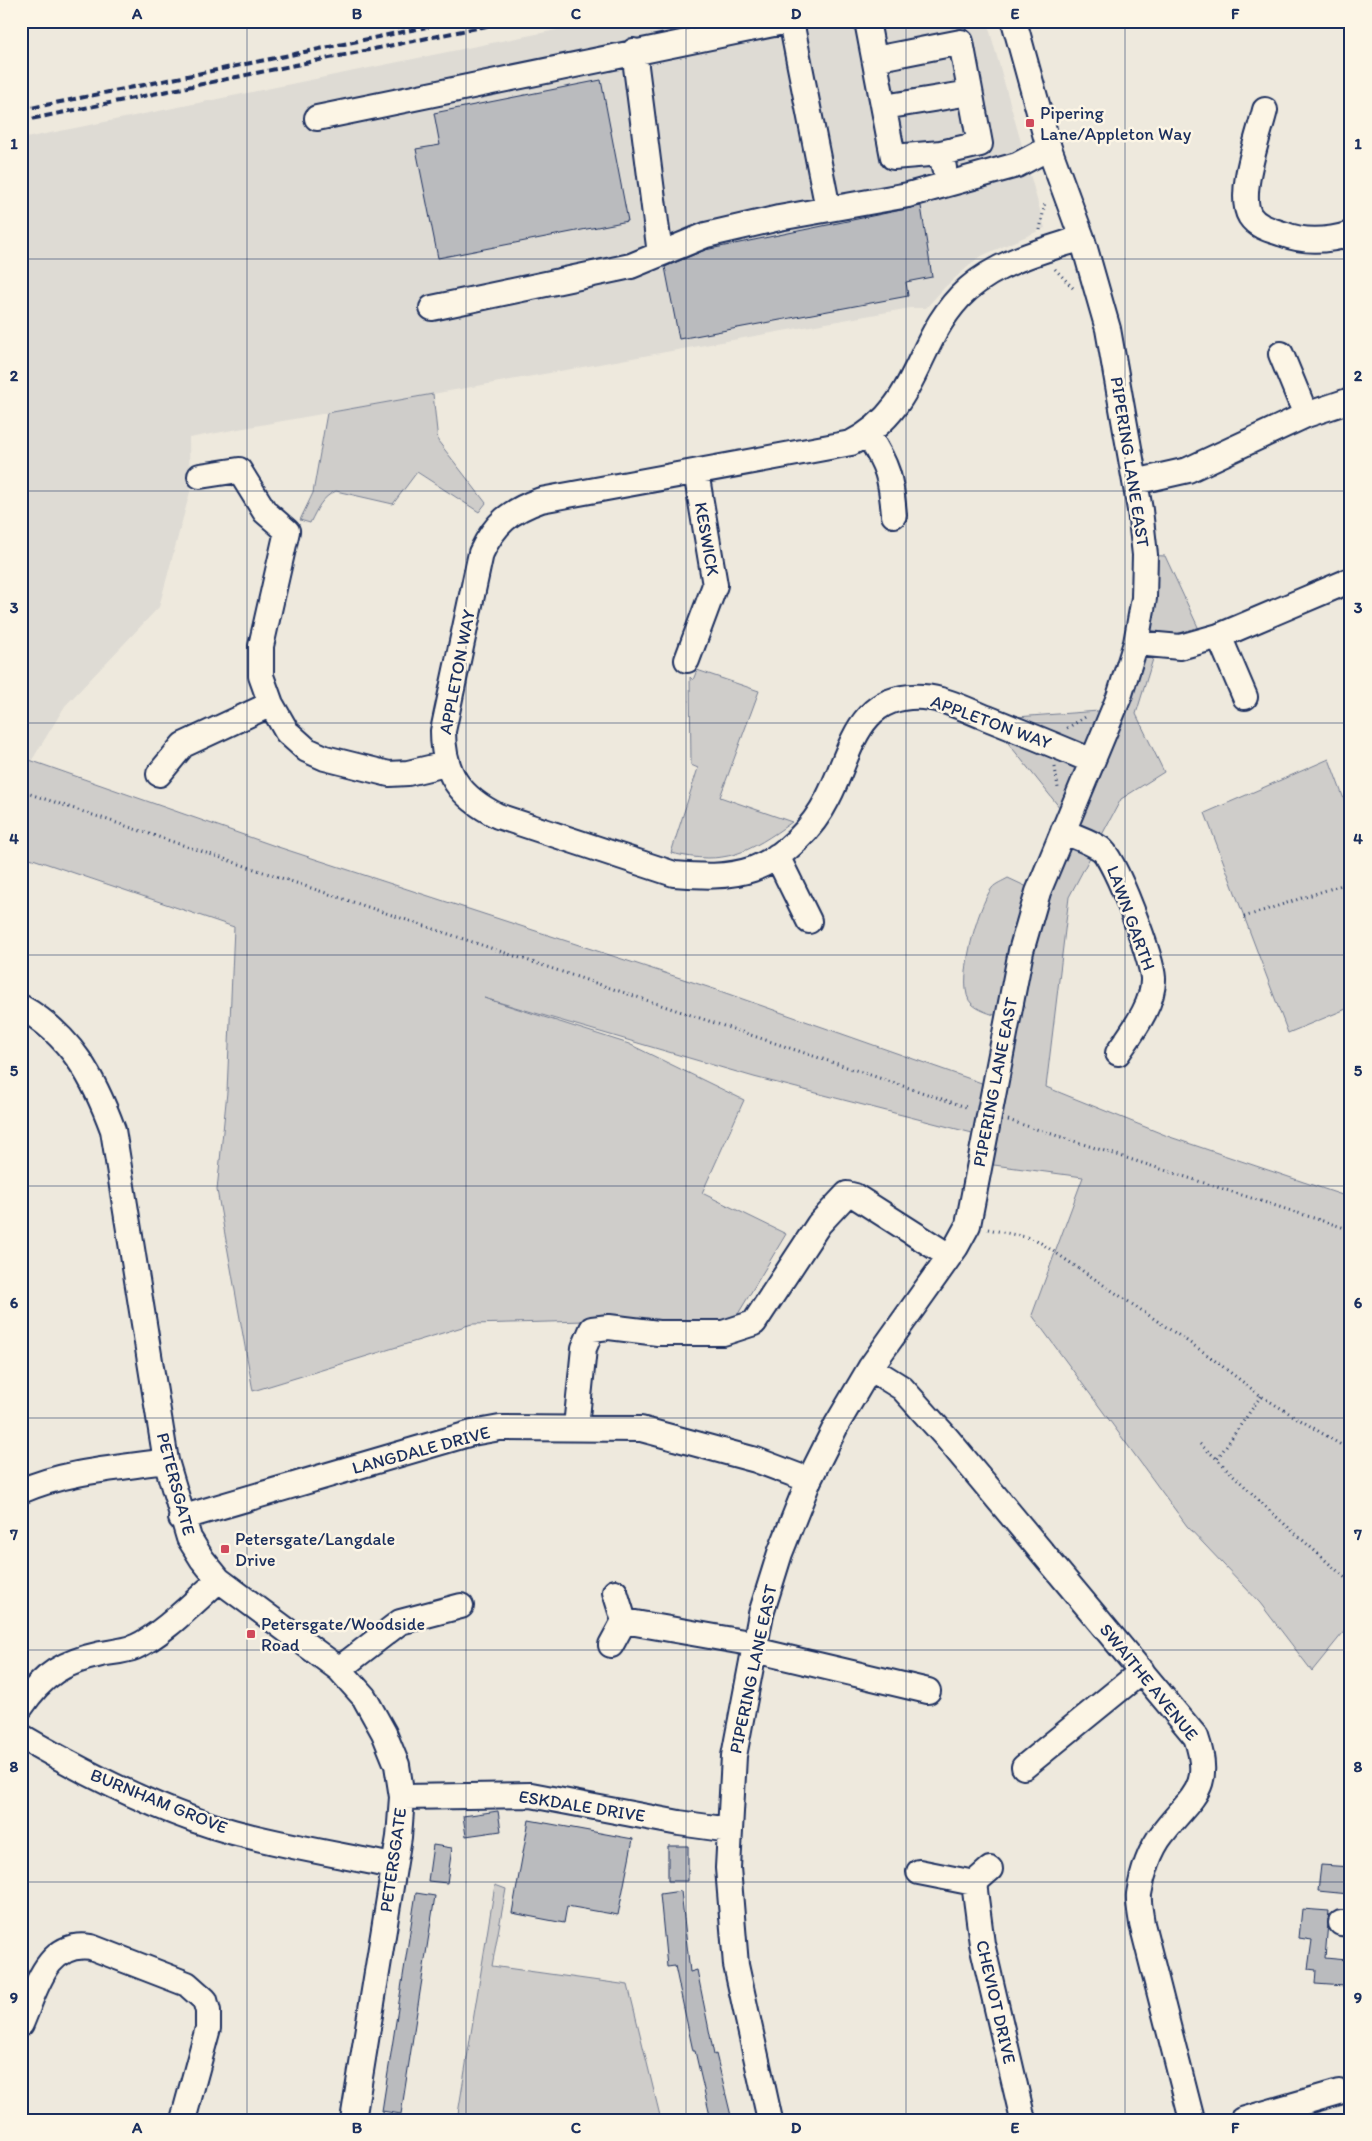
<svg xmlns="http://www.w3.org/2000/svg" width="1372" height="2141" font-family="Itim,sans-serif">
<rect width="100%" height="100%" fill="#eee9dd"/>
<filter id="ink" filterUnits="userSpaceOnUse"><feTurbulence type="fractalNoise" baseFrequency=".02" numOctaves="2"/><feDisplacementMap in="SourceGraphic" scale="10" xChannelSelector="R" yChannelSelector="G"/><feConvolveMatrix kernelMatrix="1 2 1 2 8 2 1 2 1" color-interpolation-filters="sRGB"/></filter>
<g filter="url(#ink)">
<path fill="#dedbd4" d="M600,21H987L1045,228L979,257L945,287L926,308H910L189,438L190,492L159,607L65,706L32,760L21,757V139Z"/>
<path fill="#cfcdca" stroke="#757e94" d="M433,394L438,441L486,503L479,512L417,472L393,504L336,491C322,497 317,509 310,523L300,520L313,493L327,413Z
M1145,555L1165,556L1204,640L1157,646L1136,714L1164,772L1121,799L1069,897L1046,1087L1170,1137L1351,1198V1623L1312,1671L1260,1603L1187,1526L1032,1315L1083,1177L979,1163L984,1136L754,1077L484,998L629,1044L744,1100L702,1193L786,1234L732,1324L586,1321L472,1324L253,1391L217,1190L227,1092L234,927L21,855V757L275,846L717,990L993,1087L1007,1019C996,1015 980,1012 972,1004C954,989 978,905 992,888C995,884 1003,881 1008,878L1038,892L1068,818L989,719L1113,710Z
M697,670L759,691L720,797L792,822C748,853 726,866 671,853L698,768L691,765L690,677L693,680Z
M1329,759L1351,818V1007L1288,1033L1205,813Z
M495,1885L506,1889L492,1966L628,1985L661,2120H457Z"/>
<path fill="#babbbe" stroke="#1b2f5e" d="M601,80L628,221L438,258L416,149L440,145L434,113Z
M921,206L932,277L906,282L908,296L679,339L665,267L705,250Z
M498,1811L501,1831L466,1836L463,1816Z
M529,1820L633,1839L618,1915L567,1906L564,1923L512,1913Z
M433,1845L452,1848L447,1883L428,1881Z
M668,1846H688V1881H668Z
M1321,1865L1351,1867L1349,1894L1318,1891Z
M681,1891L690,1972L697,1970L714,2055L716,2054L732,2120H711L695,2051H693L675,1966L667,1967L660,1894Z
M416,1893L435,1896L401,2114L382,2111Z
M1302,1909L1329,1911L1325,1958L1347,1960L1345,1986L1315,1984L1316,1970L1308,1969L1312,1940L1299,1938Z"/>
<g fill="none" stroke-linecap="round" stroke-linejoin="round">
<defs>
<path id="minor" d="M791,21L828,209
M867,21L893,157L941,153L944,168
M634,51L660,254
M875,59L961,42L980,144L941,153
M884,107L970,93
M1265,110C1259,135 1237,194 1250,216C1257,227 1271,230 1283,234C1306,243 1328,241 1351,234
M317,118L788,21
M1082,238C1042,251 1000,261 968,289C914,337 922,407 851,443L541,500C510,511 495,523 481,553L443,731C443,774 460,797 498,816L674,874C700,876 727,878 753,869C785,857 813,828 828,798C852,752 856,693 923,697C944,698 967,710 987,718C1022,732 1057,746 1092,761
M432,308L631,266L706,235L779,218L908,195L1017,165L1049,148
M1281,354L1306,415
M868,435C888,466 891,478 894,515
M200,476L239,470L265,512L287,531L261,646V676L271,704L287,732L307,750L325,758L389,774L408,773L446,764
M1135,482L1188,470L1306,415L1351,400
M1219,636L1245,697
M1136,643L1180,647L1219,636L1351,580
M687,660L715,585L696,472
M159,774L183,745L271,704
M1063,831C1075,837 1090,841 1101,849C1115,858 1152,959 1153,978C1154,1005 1132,1032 1118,1053
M777,856L809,921
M21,1007C71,1035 94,1078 113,1130L166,1461L189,1538L202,1559L219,1580L339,1669L364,1697L384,1733L397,1765L402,1797L399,1837L353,2120
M870,1368L902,1388L946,1437L1196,1737C1214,1789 1191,1796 1163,1833C1150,1849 1142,1874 1139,1894C1138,1903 1141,1915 1142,1924L1192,2120
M576,1427L584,1348L592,1329L609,1327L658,1333H723L754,1323L819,1224L847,1194L855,1196L949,1256
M21,1491C66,1471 119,1468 166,1461
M181,1518L472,1433L500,1428L641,1429L756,1460L809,1480
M624,1621L755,1644
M611,1645L624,1621L615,1592
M754,1650L928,1691
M339,1669L400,1622L461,1606
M21,1707C43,1674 64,1662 101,1654C112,1652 125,1651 135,1647C162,1635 196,1600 219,1580
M21,1736C86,1774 160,1812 233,1832C285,1846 340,1855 393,1866
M1024,1767L1142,1671
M402,1797L531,1795L679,1823L730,1830
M919,1872L974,1883L990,1869
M974,1883L982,1944L1023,2120
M1341,1923L1351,1924
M21,2024C36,1990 46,1940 91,1947L187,1984L205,2000L208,2011V2028L183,2120
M770,2120L736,1965L728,1868L734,1756L761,1614L780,1553L809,1480L837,1424L870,1368L956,1247L968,1225L1021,951L1038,892L1119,697L1136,643L1144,598L1145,555L1140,510L1108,329L1082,238L1049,148L1014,21
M1242,2120L1339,2092"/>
</defs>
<use href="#minor" stroke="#1b2f5e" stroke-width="28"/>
<path stroke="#1b2f5e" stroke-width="3" stroke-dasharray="1 4" stroke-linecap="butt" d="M1040,230L1045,202
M1055,269L1073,288
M1067,728L1087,716
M1055,767L1058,788
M21,791L969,1108
M1244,917L1351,882
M1008,1120L1351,1230
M988,1229L1035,1239L1205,1353L1261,1396L1351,1451
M1261,1396L1217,1459L1271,1512L1351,1583
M1200,1444L1217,1459"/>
<use href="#minor" stroke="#fcf5e5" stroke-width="24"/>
<path stroke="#1b2f5e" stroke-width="4" stroke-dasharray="8 4" stroke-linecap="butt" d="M21,110L456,21
M21,121L511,21"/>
</g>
</g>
<path fill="none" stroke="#1b2f5e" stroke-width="1" stroke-opacity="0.55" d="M247,21V2120M466,21V2120M686,21V2120M906,21V2120M1125,21V2120M21,259H1351M21,491H1351M21,723H1351M21,955H1351M21,1186H1351M21,1418H1351M21,1650H1351M21,1882H1351"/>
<g fill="#d1495b" stroke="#fcf5e5" stroke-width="2">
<rect x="1025" y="118" width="10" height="10" rx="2.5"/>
<rect x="220" y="1544" width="10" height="10" rx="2.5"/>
<rect x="246" y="1629" width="10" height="10" rx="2.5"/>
</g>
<g text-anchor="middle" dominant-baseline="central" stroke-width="5" stroke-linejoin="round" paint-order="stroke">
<g font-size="18" fill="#1b2f5e" stroke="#fcf5e5" text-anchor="start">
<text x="1040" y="113">Pipering<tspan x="1040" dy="21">Lane/Appleton Way</tspan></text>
<text x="235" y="1539">Petersgate/Langdale<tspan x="235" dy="21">Drive</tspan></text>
<text x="261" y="1624">Petersgate/Woodside<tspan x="261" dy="21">Road</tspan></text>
</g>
<g font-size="18" fill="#1b2f5e" stroke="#fcf5e5">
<text transform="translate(1130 462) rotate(81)">PIPERING LANE EAST</text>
<text transform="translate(707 539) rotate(80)">KESWICK</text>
<text transform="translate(457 672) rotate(-79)">APPLETON WAY</text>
<text transform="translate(991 722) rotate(20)">APPLETON WAY</text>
<text transform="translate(1131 918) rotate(70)">LAWN GARTH</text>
<text transform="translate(995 1082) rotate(-79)">PIPERING LANE EAST</text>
<text transform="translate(421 1450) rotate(-15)">LANGDALE DRIVE</text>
<text transform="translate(176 1484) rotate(75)">PETERSGATE</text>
<text transform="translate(753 1669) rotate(-78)">PIPERING LANE EAST</text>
<text transform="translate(1149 1682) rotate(51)">SWAITHE AVENUE</text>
<text transform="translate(159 1801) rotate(22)">BURNHAM GROVE</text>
<text transform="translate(582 1806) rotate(9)">ESKDALE DRIVE</text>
<text transform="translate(393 1860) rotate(-82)">PETERSGATE</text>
<text transform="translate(996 2002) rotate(77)">CHEVIOT DRIVE</text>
</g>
</g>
<rect width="1372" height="2141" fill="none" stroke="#fcf5e5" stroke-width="55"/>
<rect x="28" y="28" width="1316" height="2086" fill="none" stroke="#1b2f5e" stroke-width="2"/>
<g font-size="16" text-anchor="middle" font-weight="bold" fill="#1b2f5e">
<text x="137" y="19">A</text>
<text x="357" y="19">B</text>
<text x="576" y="19">C</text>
<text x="796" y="19">D</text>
<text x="1015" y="19">E</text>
<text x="1235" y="19">F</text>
<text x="14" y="149">1</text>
<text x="1358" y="149">1</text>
<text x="14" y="381">2</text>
<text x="1358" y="381">2</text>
<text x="14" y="613">3</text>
<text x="1358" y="613">3</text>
<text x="14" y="844">4</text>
<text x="1358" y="844">4</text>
<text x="14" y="1076">5</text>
<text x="1358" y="1076">5</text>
<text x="14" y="1308">6</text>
<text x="1358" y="1308">6</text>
<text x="14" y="1540">7</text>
<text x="1358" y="1540">7</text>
<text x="14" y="1772">8</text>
<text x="1358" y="1772">8</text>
<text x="14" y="2003">9</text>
<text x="1358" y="2003">9</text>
<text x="137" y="2133">A</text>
<text x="357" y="2133">B</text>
<text x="576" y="2133">C</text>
<text x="796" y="2133">D</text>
<text x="1015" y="2133">E</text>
<text x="1235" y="2133">F</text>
</g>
</svg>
